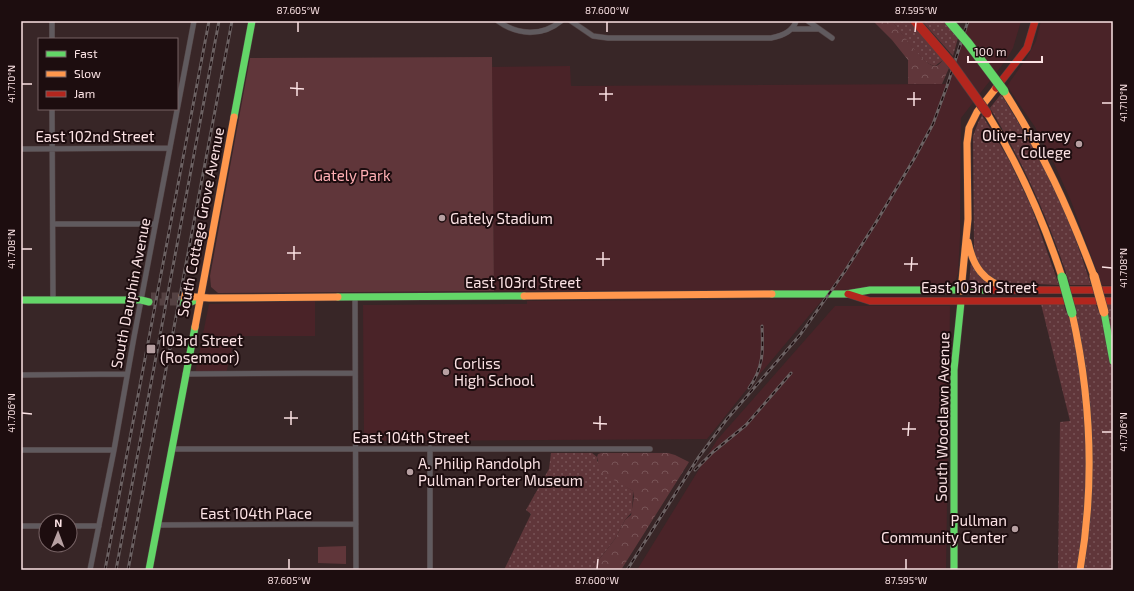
<svg xmlns="http://www.w3.org/2000/svg" width="1134" height="591" font-family="'Exo 2',sans-serif">
<defs>
<pattern id="grass-dots" width="8" height="8" patternUnits="userSpaceOnUse"><rect width="8" height="8" fill="#60363a"/><path d="M2 2h.1M6 6h.1" fill="none" stroke="#785356" stroke-width="1.8" stroke-linecap="round"/></pattern>
<pattern id="forest-crowns" width="20" height="18" patternUnits="userSpaceOnUse"><rect width="20" height="18" fill="#60363a"/><path d="M2 6a3 3 0 1 1 6 0M12 15a3 3 0 1 1 6 0" fill="none" stroke="#785356"/></pattern>
</defs>
<rect width="100%" height="100%" fill="#382627"/>
<path fill="#4a2328" d="M969,21H1021L1013,48L1006,60L961,118L960,237L958,273L956,279L950,285L945,287L837,290L494,291L492,67L570,66L571,86L946,84Z
M1041,21H1113V285H1102L1071,201L1053,161L1035,127L1007,86L1026,59L1036,41Z
M823,299L776,355L747,389L707,439L364,441L363,305L527,304V301Z
M315,301V336H235L226,374H195L209,304Z
M835,306H950L946,570H637L717,440Z"/>
<path fill="url(#grass-dots)" d="M892,21H909L943,60L935,66C921,64 902,33 892,21Z
M922,21H943L958,38L953,56Z
M1001,94C1017,121 1035,148 1048,176C1066,211 1079,247 1091,285H1070C1049,220 1025,166 990,108Z
M982,115L1008,158L1031,206L1059,285L997,282L988,278L976,261L974,249L973,136L978,123Z
M971,262L991,286H976L969,284Z
M1041,304L1064,305L1066,312L1077,313L1075,305H1096L1099,312H1109L1107,305H1113V570H1058L1060,422L1070,421Z
M551,453H592L597,457V461L625,486L633,491L632,512L625,520L615,539L591,570H504L531,514L526,510L549,469Z"/>
<path fill="url(#forest-crowns)" d="M873,21H892C900,30 925,68 936,66C939,65 941,62 943,60L949,68L942,84H908V60L892,40Z
M601,453H668L675,455L689,462L621,570H591L615,539L625,520L631,515L634,497L633,491L603,474L600,470L597,457L598,454Z"/>
<path fill="#60363a" d="M492,57L494,291L218,293L211,287L210,276L250,58Z
M346,546V564L318,563V547Z"/>
<g fill="none" stroke-linecap="round" stroke-linejoin="round">
<path stroke="#554243" stroke-width="7" stroke-dasharray="7 3.5" stroke-linecap="butt" d="M151,296H182
M149,302H181"/>
<defs>
<path id="street" d="M52,21V39
M498,21C517,35 542,37 561,21
M571,21L593,36L608,38H771C781,36 793,32 796,21
M808,21L832,38
M791,29H818
M52,109L53,300
M21,149L170,148
M53,224H155
M355,297L356,570
M185,374L355,373
M21,375L127,374
M430,448V570
M171,449H650
M21,450H114
M157,525L356,524
M21,526H46
M70,526H99
M90,570L114,450L134,337L194,21"/>
<path id="fast" d="M234,117L252,21
M772,294H846L870,290H989
M338,297L524,296
M21,300H141L149,302
M181,302H191L200,298
M1104,312L1113,361
M149,570L195,327
M954,570V370L961,302"/>
<path id="slow" d="M1004,91C1043,152 1069,209 1094,276
M987,113C1019,165 1043,219 1062,277
M968,242C973,266 983,282 1008,288
M961,291L968,219L967,143L969,128L977,112L996,88
M182,296L209,298L338,297
M524,296L772,294
M1072,313C1091,398 1095,484 1080,570
M195,327L234,117"/>
<path id="jam" d="M996,88L1027,48L1035,21
M989,290H1113
M848,294L870,301H1113"/>
</defs>
<use href="#street" stroke="#524243" stroke-width="6"/>
<use href="#fast" stroke="#524243" stroke-width="8"/>
<use href="#slow" stroke="#524243" stroke-width="8"/>
<use href="#jam" stroke="#524243" stroke-width="8"/>
<use href="#street" stroke="#605a5e" stroke-width="5"/>
<use href="#fast" stroke="#63d668" stroke-width="7"/>
<use href="#slow" stroke="#ff974d" stroke-width="7"/>
<use href="#jam" stroke="#b3261e" stroke-width="7"/>
<defs>
<path id="rail" d="M749,388C764,367 763,350 762,326
M695,470L713,452L746,425L791,373
M105,570L209,21
M116,570L219,21
M128,570L232,21
M627,570L698,458L727,419L800,335L845,271L875,224L914,159L933,124L947,86L968,21"/>
</defs>
<use href="#rail" stroke="#6c6263" stroke-width="3"/>
<use href="#rail" stroke="#1d0d0f" stroke-width="1.5" stroke-dasharray="4.5" stroke-linecap="butt"/>
<defs>
<path id="fast-bridge" d="M949,21L968,43L1004,91
M1062,277L1072,313"/>
<path id="slow-bridge" d="M1094,276L1104,312"/>
<path id="jam-bridge" d="M915,21L952,64L987,113"/>
</defs>
<use href="#fast-bridge" stroke="#524243" stroke-width="10" stroke-linecap="butt"/>
<use href="#slow-bridge" stroke="#524243" stroke-width="10" stroke-linecap="butt"/>
<use href="#jam-bridge" stroke="#524243" stroke-width="10" stroke-linecap="butt"/>
<use href="#fast-bridge" stroke="#63d668" stroke-width="9"/>
<use href="#slow-bridge" stroke="#ff974d" stroke-width="9"/>
<use href="#jam-bridge" stroke="#b3261e" stroke-width="9"/>
</g>
<path fill="none" stroke="#fbe2e4" stroke-width="1.5" d="M298,32V22M607,32V22M915,32L916,22M22,84H32M290,88L304,89M599,94H613M297,96V82M907,99H921M606,101V87M1102,103H1112M914,106V92M22,249H32M287,253H301M596,259H610M294,260V246M904,264H918M603,266V252M1102,267L1112,268M911,271L912,257M22,413L32,414M284,418H298M593,423L607,424M291,425V411M902,429H916M600,430V416M1102,432H1112M908,436L909,422M289,569V559M597,569L598,559M906,569V559"/>
<g fill="#b7a0a2" stroke="#1d0d0f" stroke-width="1.5">
<circle cx="1079" cy="144" r="4"/>
<circle cx="442" cy="218" r="4"/>
<rect x="146" y="344" width="10" height="10" rx="2"/>
<circle cx="446" cy="372" r="4"/>
<circle cx="410" cy="472" r="4"/>
<circle cx="1015" cy="529" r="4"/>
</g>
<g text-anchor="middle" dominant-baseline="central" stroke-width="4" stroke-linejoin="round" paint-order="stroke">
<g font-size="15" fill="#fbe2e4" stroke="#1d0d0f" text-anchor="start">
<text x="1071" y="135" text-anchor="end">Olive-Harvey<tspan x="1071" dy="17">College</tspan></text>
<text x="450" y="218">Gately Stadium</text>
<text x="160" y="340">103rd Street<tspan x="160" dy="17">(Rosemoor)</tspan></text>
<text x="454" y="363">Corliss<tspan x="454" dy="17">High School</tspan></text>
<text x="418" y="463">A. Philip Randolph<tspan x="418" dy="17">Pullman Porter Museum</tspan></text>
<text x="1007" y="520" text-anchor="end">Pullman<tspan x="1007" dy="17">Community Center</tspan></text>
</g>
<g font-size="15" fill="#fbe2e4" stroke="#1d0d0f">
<text x="95" y="136">East 102nd Street</text>
<text transform="translate(200 222) rotate(-79)">South Cottage Grove Avenue</text>
<text x="523" y="282">East 103rd Street</text>
<text x="979" y="287">East 103rd Street</text>
<text transform="translate(130 293) rotate(-79)">South Dauphin Avenue</text>
<text transform="translate(942 417) rotate(-89)">South Woodlawn Avenue</text>
<text x="411" y="437">East 104th Street</text>
<text x="256" y="513">East 104th Place</text>
</g>
<g font-size="15" fill="#ffafb4" stroke="#1d0d0f">
<text x="352" y="175">Gately Park</text>
</g>
</g>
<rect width="1134" height="591" fill="none" stroke="#1d0d0f" stroke-width="44"/>
<rect x="38" y="38" width="140" height="72" fill="#1d0d0f" stroke="#766264"/>
<rect x="46" y="51" width="20" height="6" fill="#63d668" stroke="#766264"/>
<text x="74" y="58" font-size="12" fill="#fbe2e4">Fast</text>
<rect x="46" y="71" width="20" height="6" fill="#ff974d" stroke="#766264"/>
<text x="74" y="78" font-size="12" fill="#fbe2e4">Slow</text>
<rect x="46" y="91" width="20" height="6" fill="#b3261e" stroke="#766264"/>
<text x="74" y="98" font-size="12" fill="#fbe2e4">Jam</text>
<g transform="translate(58 533) rotate(1)"><circle r="19" fill="#1d0d0f" stroke="#766264"/>
<path d="M0-3L7 15L0 10L-7 15Z" fill="#b7a0a2"/>
<text y="-6" font-size="11" font-weight="bold" text-anchor="middle" fill="#fbe2e4">N</text>
</g>
<path d="M968 56v6h74v-6" fill="none" stroke="#fbe2e4" stroke-width="2"/>
<text x="974" y="56" font-size="12" fill="#fbe2e4" stroke="#1d0d0f" stroke-width="3" paint-order="stroke">100 m</text>
<rect x="22" y="22" width="1090" height="547" fill="none" stroke="#fbe2e4" stroke-width="1.5"/>
<g font-size="10" text-anchor="middle" fill="#fbe2e4">
<text x="298" y="14">87.605°W</text>
<text x="607" y="14">87.600°W</text>
<text x="916" y="14">87.595°W</text>
<text transform="translate(11 84) rotate(-90)" y="4">41.710°N</text>
<text transform="translate(1123 103) rotate(-90)" y="4">41.710°N</text>
<text transform="translate(11 249) rotate(-90)" y="4">41.708°N</text>
<text transform="translate(1123 268) rotate(-90)" y="4">41.708°N</text>
<text transform="translate(11 413) rotate(-90)" y="4">41.706°N</text>
<text transform="translate(1123 432) rotate(-90)" y="4">41.706°N</text>
<text x="289" y="584">87.605°W</text>
<text x="597" y="584">87.600°W</text>
<text x="906" y="584">87.595°W</text>
</g>
</svg>
